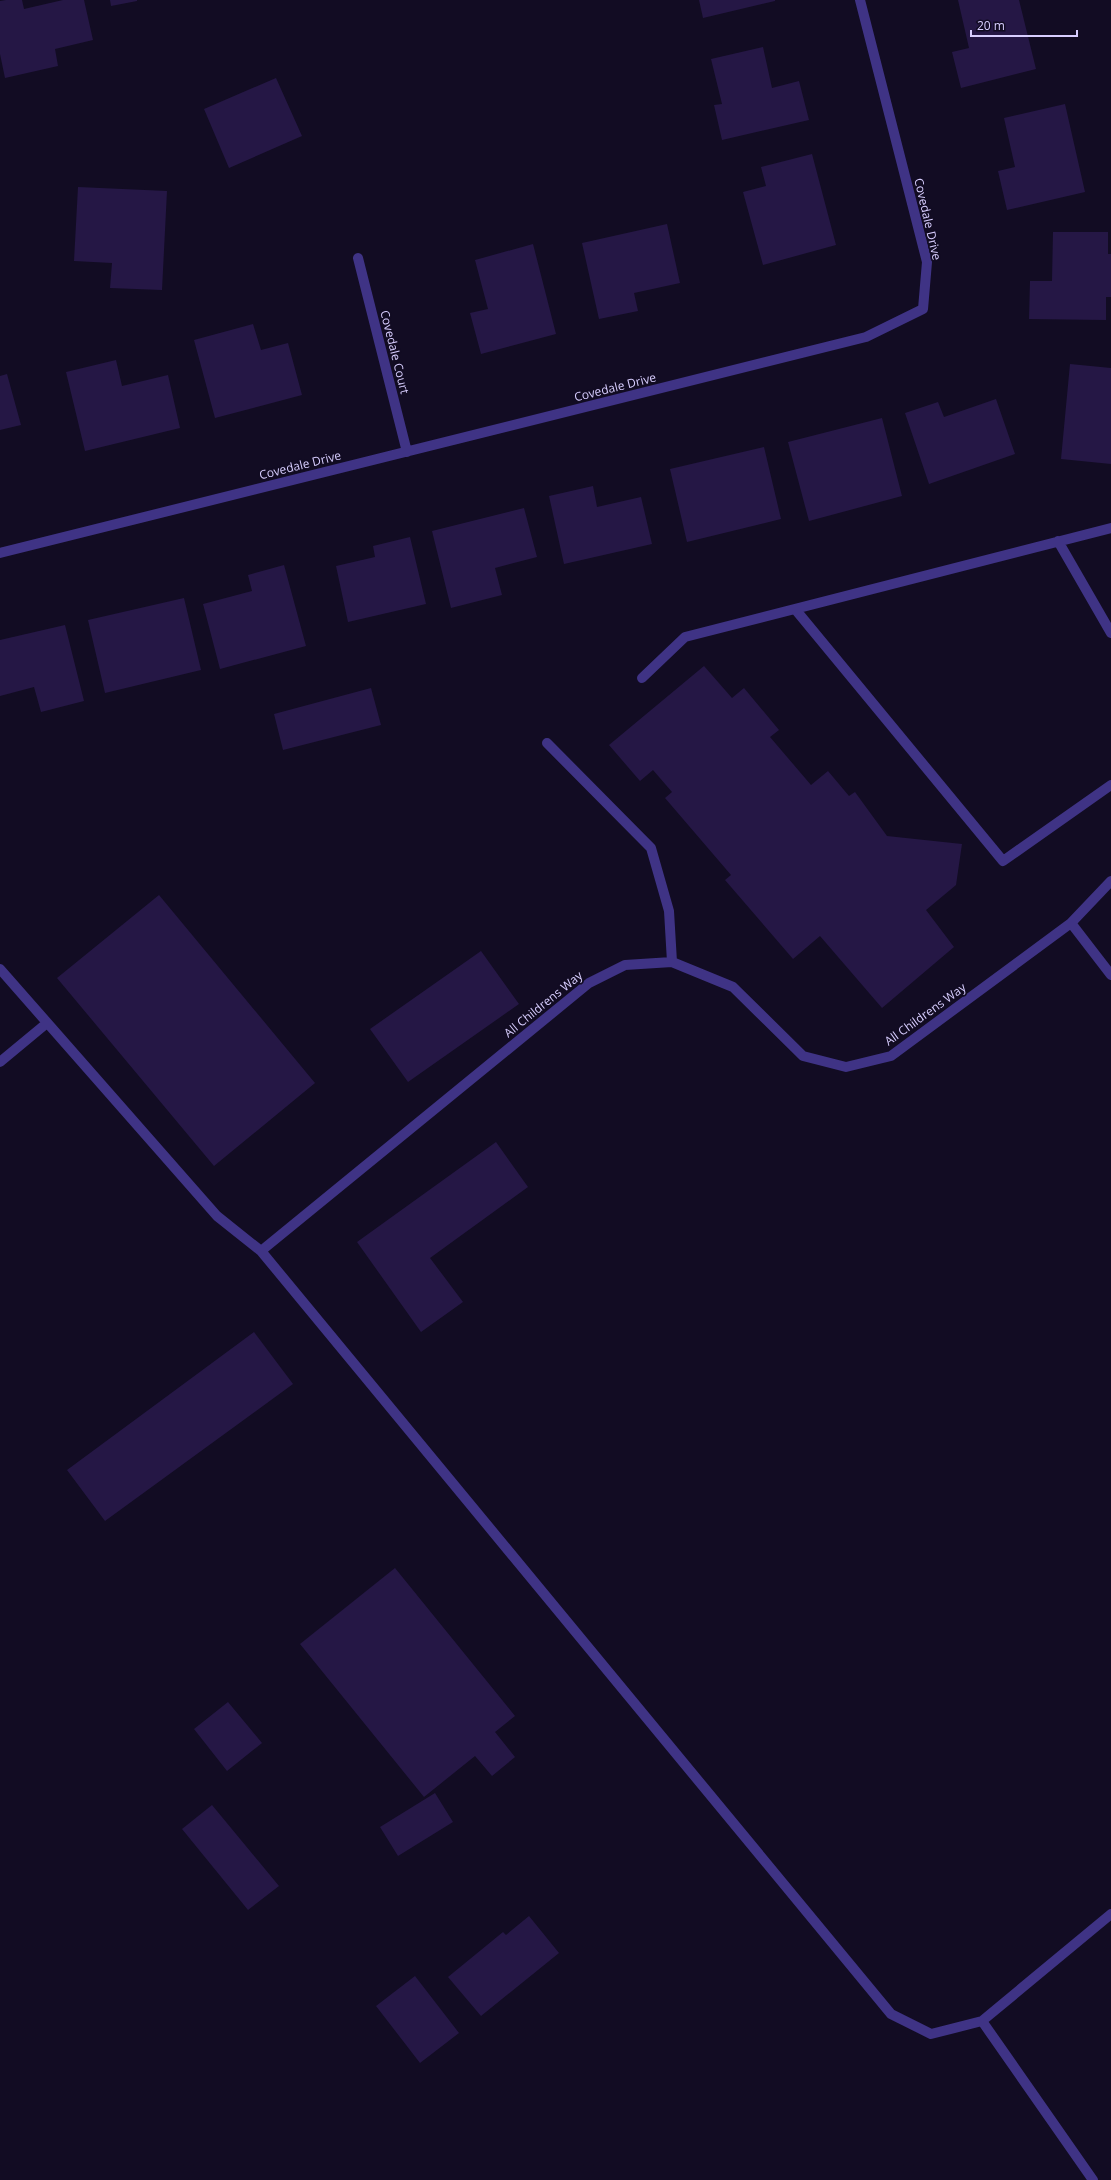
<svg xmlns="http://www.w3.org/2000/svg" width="1111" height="2180" font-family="'Open Sans',sans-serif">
<rect width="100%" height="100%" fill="#120c23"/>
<path fill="#251745" d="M6,0H22L24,9L63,0H84L93,40L55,49L58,66L5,78L0,54V1Z
M110,0H137V1L111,6Z
M699,0H775V1L703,18Z
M958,0H1019L1036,69L961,88L952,52L969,48Z
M763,47L772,88L799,81L809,120L722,140L714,105L722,104L711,59Z
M276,78L302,136L229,168L204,109Z
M1065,104L1085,192L1007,210L998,171L1015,167L1004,118Z
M812,154L836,245L763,265L743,192L766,186L761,167Z
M78,187L167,191L162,290L110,288L112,263L74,261Z
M667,224L680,283L634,293L638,311L599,319L582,243Z
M1053,232H1108V254H1111V297H1106V320L1029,319L1030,281H1052Z
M533,244L556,334L481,354L470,313L488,309L475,260Z
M253,324L261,350L288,343L302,395L215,418L194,340Z
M116,360L122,386L168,375L180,428L85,451L66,372Z
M1070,364L1111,368V464L1061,459Z
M7,374L21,425L0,430V376Z
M996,399L1015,454L929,484L905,413L938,402L944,417Z
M882,418L902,496L809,521L788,442Z
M764,447L781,519L687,542L670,469Z
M593,486L597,507L641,497L652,544L564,564L549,496Z
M524,508L537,557L495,568L502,595L451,608L432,531Z
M410,537L426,604L348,622L336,566L375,557L373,546Z
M284,565L306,646L220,669L203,604L252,591L248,575Z
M184,598L201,670L105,693L88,620Z
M65,625L84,701L41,712L34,687L0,696V640Z
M704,666L732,698L744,688L779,730L770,737L811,785L828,771L849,796L855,792L887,836L962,844L956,885L926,910L954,947L882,1008L820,936L793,959L725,880L731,875L665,798L672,792L653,770L640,781L609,745Z
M371,688L381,725L283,750L274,714Z
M159,895L315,1083L214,1166L57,978Z
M481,951L519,1004L408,1082L370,1029Z
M496,1142L528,1187L430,1258L463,1302L421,1332L357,1242Z
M254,1332L293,1384L105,1521L67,1470Z
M395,1568L515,1716L495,1732L515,1757L492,1776L475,1756L424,1797L300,1644Z
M228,1702L262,1743L227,1771L194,1729Z
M435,1793L453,1822L398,1856L380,1827Z
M212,1805L279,1886L248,1910L182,1829Z
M529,1916L559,1953L481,2016L448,1977L503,1932L506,1935Z
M415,1976L459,2033L420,2063L376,2006Z"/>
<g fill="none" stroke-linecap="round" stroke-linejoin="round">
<path stroke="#3f3385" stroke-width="10" d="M358,258L407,452
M1058,541L1111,633
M0,553L866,337L923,309L927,262L860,0
M795,609L1003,861L1111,785
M642,678L685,637L1111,528
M547,743L651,848L669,911L672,962
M1071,923L1111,975
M0,969L217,1216L261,1251L891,2014L931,2034L982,2021L1111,1914
M0,1062L47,1023
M261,1251L589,983L625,965L672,962L733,987L803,1056L846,1067L891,1056L1071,923L1111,881
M982,2021L1093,2180"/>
</g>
<g text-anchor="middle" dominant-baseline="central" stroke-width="3.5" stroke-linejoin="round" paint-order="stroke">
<g font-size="12" fill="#d8ceff" stroke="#120c23">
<text transform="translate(928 219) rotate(77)">Covedale Drive</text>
<text transform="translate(395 352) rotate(76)">Covedale Court</text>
<text transform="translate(615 387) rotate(-14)">Covedale Drive</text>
<text transform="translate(300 465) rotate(-14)">Covedale Drive</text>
<text transform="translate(543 1004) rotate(-39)">All Childrens Way</text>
<text transform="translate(925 1014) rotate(-36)">All Childrens Way</text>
</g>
</g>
<path d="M971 30v6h106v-6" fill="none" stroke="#d8ceff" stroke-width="2"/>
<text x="977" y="30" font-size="12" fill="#d8ceff" stroke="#120c23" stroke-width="3" paint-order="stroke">20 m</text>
</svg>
